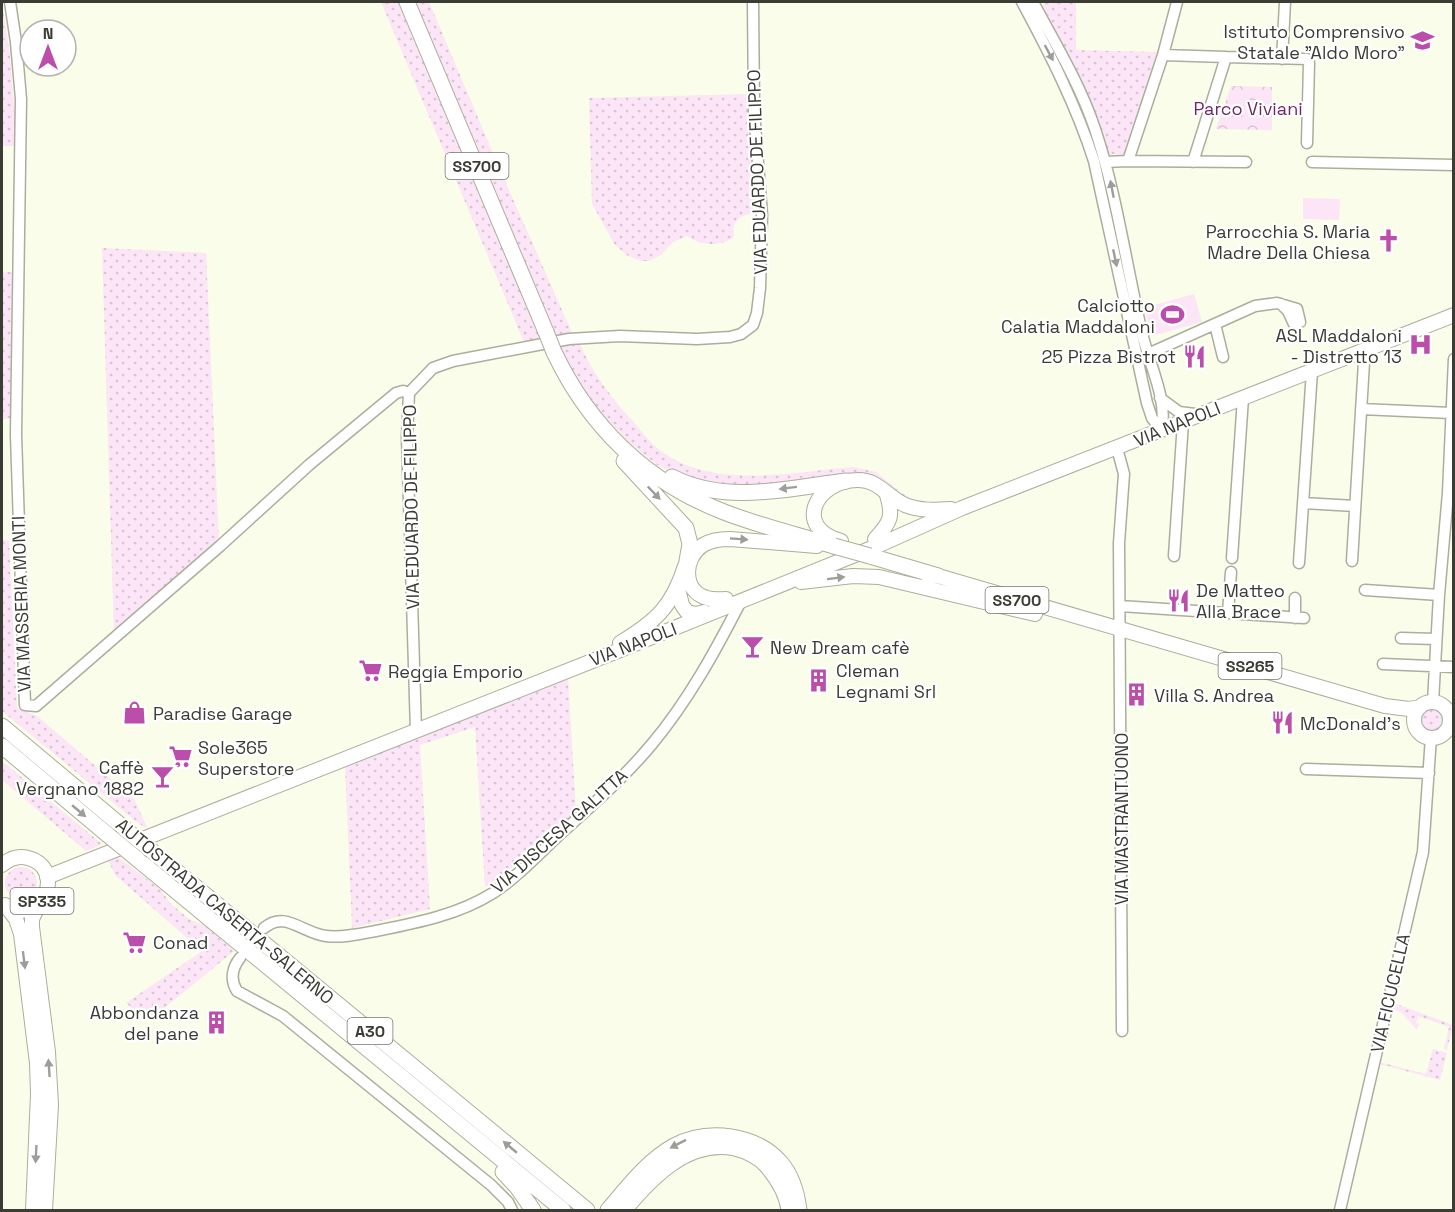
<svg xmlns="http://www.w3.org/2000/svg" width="1455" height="1212" font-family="'Space Grotesk',sans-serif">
<defs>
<pattern id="grass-dots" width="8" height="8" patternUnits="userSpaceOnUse" patternTransform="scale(1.5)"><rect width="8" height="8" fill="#fbe5f6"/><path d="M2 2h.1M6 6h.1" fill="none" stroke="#d8c5d4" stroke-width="1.8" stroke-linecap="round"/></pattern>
<pattern id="park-crowns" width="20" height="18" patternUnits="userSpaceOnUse" patternTransform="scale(1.5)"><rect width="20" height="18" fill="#fbe5f6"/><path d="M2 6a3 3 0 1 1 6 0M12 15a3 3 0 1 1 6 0" fill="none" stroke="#d8c5d4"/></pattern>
</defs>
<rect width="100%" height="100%" fill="#fafdea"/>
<path fill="url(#grass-dots)" d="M2,2L10,56L17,146H2Z
M381,2H401L542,340L524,342Z
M413,2H429L498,165L573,335L555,339Z
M1044,2H1076V50L1157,52L1125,155L1109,154L1079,77L1043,6Z
M749,94L757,213C741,215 731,219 734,237C720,247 701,246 687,236L673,242L661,255L649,261H641L628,256L615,245L592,204L589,98Z
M102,248L206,253L219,544L114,635Z
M2,272H14L10,418L2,420Z
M579,341C589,368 610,396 629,417C638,427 647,439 657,448C709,491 792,472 853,467L876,472L900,492L921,504L906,501L886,485L748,489L683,478L657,465L629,442L602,414L579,383L557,344Z
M2,540H9L17,708L37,716L134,799L148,829L138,823L2,711Z
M568,678L576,812L500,878L485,887L475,727L420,745L430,909L352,928L345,767Z
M1418 721a14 14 0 1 1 28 0a14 14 0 1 1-28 0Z
M2,761L102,844L86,851L2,780Z
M117,856L161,890L170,903L189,919L204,925L234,951L151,1019L145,1020L126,1003L202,951L115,875L108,860Z
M5 883a16 16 0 1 1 32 0a16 16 0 1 1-32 0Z
M1391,1002L1453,1025L1447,1050L1444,1049L1449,1027L1418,1016L1416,1023L1419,1024L1417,1030L1402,1013L1390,1007Z
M1433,1049L1447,1053L1440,1080L1379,1064V1062L1426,1074Z"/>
<path fill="url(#park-crowns)" d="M1231,86L1272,87V130L1216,129Z"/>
<path fill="#fbe5f6" d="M1303,198L1340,199L1339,220L1303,219Z
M1194,294L1202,322L1152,336L1144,308Z"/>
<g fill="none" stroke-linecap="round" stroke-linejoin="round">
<defs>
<path id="minor" d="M10,2L16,42L21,99L16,435L25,705L36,706L220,546L309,465L396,393L403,391L409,393
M1022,2C1050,54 1076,105 1094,161L1147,403L1152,418L1161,430
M1033,2C1055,43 1080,84 1095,129C1117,195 1126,265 1142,333C1148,361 1169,402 1161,430
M1163,55L1226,57
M1282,59L1285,2
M1128,161L1246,162
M1105,162L1128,161L1163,55L1177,2
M1193,162L1226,57L1307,59L1309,63L1307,143
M1312,162L1454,165
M1215,324L1223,357
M1148,354L1255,306L1277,303L1297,309L1300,322L1294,324L1288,311L1281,304
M1160,398L1179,412L1195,414
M1361,409L1451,413
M1117,448L1124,474L1119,543L1122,1031
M1303,503L1355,506
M1174,556L1183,422
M1232,558L1243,398
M1352,561L1364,362L1363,352
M1299,563L1312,371
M1365,590L1439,595
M1120,606L1304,618
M1228,613L1231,572
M1295,618V598
M1401,638L1436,639
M1383,664L1454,667
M1433,702L1439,595L1448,493L1454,359
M416,731L407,437L409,393L433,368L453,361L569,339L620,336L697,339L730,337L741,334L753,325L757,313L760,288L762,215L754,110L753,2
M1306,769L1429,773
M264,928C285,910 302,933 326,936C342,938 360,934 376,931C416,923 458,915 493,893C515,879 538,855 558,836C590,807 624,778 652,744C688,701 716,650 741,601
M240,958C232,968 230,980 237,991L283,1016L491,1185L508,1202L512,1210
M1340,1210L1423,852L1431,737"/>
<path id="major" d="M875,539C891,522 894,516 886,492
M841,541C793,528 815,481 857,480C878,479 887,497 905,505C920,511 935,510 951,509
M927,575L938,576L1385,706L1409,709L1420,707
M801,582L853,576L879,577L1035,614
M678,589L682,605L687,612L696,614L704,612
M726,599C720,599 713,600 707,598C682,591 683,558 703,545C711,540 721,539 730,539L817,546
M620,643C656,621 672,607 685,566
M1414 720a18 18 0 1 1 36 0a18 18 0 1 1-36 0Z
M2,865C9,859 18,855 28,858C67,868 43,929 5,905
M47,877L620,650L877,546L962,508L1454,315
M39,904L32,919V927L48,1052L51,1105L45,1210
M6,906L16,919L21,934L37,1063L38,1094L33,1210"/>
<path id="highway" d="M407,2L546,332
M554,352C589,426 646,482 724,512C760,526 798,535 834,546
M624,461L686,528L690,544L687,561
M672,477C726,505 789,488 846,481
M870,556L938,576
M2,726L125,829
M2,746L108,835
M152,851L587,1210
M136,858L563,1210
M503,1172L517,1187L533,1210
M608,1210C627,1188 648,1160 674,1146C708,1128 756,1134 781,1163C792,1176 797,1194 799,1210
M624,1210C651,1178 688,1138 735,1148C747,1151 758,1156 767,1166C777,1178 787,1194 789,1210"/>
</defs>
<use href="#minor" stroke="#acae9d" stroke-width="13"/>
<use href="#major" stroke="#acae9d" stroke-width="16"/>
<use href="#highway" stroke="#acae9d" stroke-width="17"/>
<use href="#minor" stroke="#fff" stroke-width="10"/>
<use href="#major" stroke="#fff" stroke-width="14"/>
<use href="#highway" stroke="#fff" stroke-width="15"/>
<defs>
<path id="highway-bridge" d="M546,332L554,352
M834,546L870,556
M125,829L152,851
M108,835L136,858"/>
</defs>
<use href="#highway-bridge" stroke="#acae9d" stroke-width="17" stroke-linecap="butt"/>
<use href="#highway-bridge" stroke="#fff" stroke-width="15"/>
</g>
<defs><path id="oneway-solid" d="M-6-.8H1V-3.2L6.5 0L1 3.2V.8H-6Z" transform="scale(1.5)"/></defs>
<g fill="#9d9e9a">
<use href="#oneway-solid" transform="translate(1049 53) rotate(62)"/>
<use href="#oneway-solid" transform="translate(1112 189) rotate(-101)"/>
<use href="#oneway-solid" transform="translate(1115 258) rotate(78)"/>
<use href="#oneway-solid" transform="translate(788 488) rotate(173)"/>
<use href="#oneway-solid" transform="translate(654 493) rotate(46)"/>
<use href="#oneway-solid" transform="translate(739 539) rotate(4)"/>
<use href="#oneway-solid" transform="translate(836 578) rotate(-7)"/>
<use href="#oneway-solid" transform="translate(79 811) rotate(40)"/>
<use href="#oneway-solid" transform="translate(24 960) rotate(83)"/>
<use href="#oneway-solid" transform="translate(49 1068) rotate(-94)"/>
<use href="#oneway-solid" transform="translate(678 1144) rotate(153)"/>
<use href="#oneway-solid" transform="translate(510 1147) rotate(-140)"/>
<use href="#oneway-solid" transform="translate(36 1154) rotate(93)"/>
</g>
<defs>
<symbol id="school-bare" viewBox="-9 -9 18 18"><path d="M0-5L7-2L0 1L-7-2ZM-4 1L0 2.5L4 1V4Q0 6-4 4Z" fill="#bb4dab" stroke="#fff" stroke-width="2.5" paint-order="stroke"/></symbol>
<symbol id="church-bare" viewBox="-9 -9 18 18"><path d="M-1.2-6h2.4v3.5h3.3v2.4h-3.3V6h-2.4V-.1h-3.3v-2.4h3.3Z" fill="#bb4dab" stroke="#fff" stroke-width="2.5" paint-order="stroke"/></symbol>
<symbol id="stadium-bare" viewBox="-9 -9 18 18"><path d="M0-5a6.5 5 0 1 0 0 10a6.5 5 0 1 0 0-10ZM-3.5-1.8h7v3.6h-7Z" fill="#bb4dab" stroke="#fff" stroke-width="2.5" paint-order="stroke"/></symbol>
<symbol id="hospital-bare" viewBox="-9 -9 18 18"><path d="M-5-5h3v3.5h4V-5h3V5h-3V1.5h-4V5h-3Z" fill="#bb4dab" stroke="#fff" stroke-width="2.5" paint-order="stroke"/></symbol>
<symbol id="restaurant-bare" viewBox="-9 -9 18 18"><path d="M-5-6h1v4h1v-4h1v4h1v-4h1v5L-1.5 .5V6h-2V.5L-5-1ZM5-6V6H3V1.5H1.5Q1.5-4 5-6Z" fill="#bb4dab" stroke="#fff" stroke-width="2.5" paint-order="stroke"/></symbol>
<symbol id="bar-bare" viewBox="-9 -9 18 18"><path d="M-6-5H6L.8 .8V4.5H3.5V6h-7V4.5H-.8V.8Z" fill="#bb4dab" stroke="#fff" stroke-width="2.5" paint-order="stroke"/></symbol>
<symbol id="supermarket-bare" viewBox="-9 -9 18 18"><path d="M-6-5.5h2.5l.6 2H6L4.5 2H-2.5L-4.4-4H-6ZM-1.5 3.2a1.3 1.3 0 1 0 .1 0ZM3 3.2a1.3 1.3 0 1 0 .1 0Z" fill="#bb4dab" stroke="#fff" stroke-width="2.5" paint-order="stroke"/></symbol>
<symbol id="building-bare" viewBox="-9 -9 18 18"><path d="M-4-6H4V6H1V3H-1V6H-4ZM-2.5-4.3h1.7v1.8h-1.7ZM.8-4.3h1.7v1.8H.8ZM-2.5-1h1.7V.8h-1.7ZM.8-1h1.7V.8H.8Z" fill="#bb4dab" stroke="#fff" stroke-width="2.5" paint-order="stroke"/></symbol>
<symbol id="shop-bare" viewBox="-9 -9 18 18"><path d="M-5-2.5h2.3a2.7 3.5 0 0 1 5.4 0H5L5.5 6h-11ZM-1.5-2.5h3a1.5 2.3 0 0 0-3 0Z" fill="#bb4dab" stroke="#fff" stroke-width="2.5" paint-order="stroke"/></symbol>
</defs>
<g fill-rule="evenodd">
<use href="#school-bare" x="1406" y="24" width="33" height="33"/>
<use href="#church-bare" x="1372" y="224" width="33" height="33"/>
<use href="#stadium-bare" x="1156" y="298" width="33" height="33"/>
<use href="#hospital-bare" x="1404" y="328" width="33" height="33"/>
<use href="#restaurant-bare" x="1178" y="340" width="33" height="33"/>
<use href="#restaurant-bare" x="1162" y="584" width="33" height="33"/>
<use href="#bar-bare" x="736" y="630" width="33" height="33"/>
<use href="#supermarket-bare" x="354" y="654" width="33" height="33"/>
<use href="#building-bare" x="802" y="664" width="33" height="33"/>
<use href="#building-bare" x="1120" y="678" width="33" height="33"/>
<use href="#shop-bare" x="118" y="696" width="33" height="33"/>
<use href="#restaurant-bare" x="1266" y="706" width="33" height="33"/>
<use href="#supermarket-bare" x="164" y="740" width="33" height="33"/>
<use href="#bar-bare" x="146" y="760" width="33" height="33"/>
<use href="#supermarket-bare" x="118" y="926" width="33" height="33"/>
<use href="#building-bare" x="200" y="1006" width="33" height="33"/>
</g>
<g text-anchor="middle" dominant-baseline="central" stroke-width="4.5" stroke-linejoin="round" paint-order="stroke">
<g fill="#fff" stroke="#767671" stroke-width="1.5">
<rect x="445.5" y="153" width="63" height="26" rx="4.5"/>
<rect x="985.5" y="587" width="63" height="26" rx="4.5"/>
<rect x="1218.5" y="653" width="63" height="26" rx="4.5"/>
<rect x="10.5" y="888" width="63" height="26" rx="4.5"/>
<rect x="347.5" y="1018" width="45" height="26" rx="4.5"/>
</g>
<g font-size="16" font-weight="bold" fill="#3b3c34">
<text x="477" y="166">SS700</text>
<text x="1017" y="600">SS700</text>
<text x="1250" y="666">SS265</text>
<text x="42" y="901">SP335</text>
<text x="370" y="1031">A30</text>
</g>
<g font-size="18" fill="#3b3c34" stroke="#fff" text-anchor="start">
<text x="1405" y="31" text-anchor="end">Istituto Comprensivo<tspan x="1405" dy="21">Statale "Aldo Moro"</tspan></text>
<text x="1370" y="231" text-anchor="end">Parrocchia S. Maria<tspan x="1370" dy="21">Madre Della Chiesa</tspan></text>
<text x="1155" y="305" text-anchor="end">Calciotto<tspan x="1155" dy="21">Calatia Maddaloni</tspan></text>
<text x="1402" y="335" text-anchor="end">ASL Maddaloni<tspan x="1402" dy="21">- Distretto 13</tspan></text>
<text x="1176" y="356" text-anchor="end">25 Pizza Bistrot</text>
<text x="1196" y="590">De Matteo<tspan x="1196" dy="21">Alla Brace</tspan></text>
<text x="770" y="647">New Dream cafè</text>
<text x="836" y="670">Cleman<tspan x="836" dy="21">Legnami Srl</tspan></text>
<text x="388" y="671">Reggia Emporio</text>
<text x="1154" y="695">Villa S. Andrea</text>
<text x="153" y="713">Paradise Garage</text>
<text x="1300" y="723">McDonald's</text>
<text x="198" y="747">Sole365<tspan x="198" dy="21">Superstore</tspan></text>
<text x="144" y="767" text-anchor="end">Caffè<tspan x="144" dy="21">Vergnano 1882</tspan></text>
<text x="153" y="942">Conad</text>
<text x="199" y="1012" text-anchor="end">Abbondanza<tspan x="199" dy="21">del pane</tspan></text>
</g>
<g font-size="18" fill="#702766" stroke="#fff">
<text x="1248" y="108">Parco Viviani</text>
</g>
<g font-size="18" fill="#3b3c34" stroke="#fff">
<text transform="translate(757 172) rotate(-92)">VIA EDUARDO DE FILIPPO</text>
<text transform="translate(1177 424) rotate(-22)">VIA NAPOLI</text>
<text transform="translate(411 507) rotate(-91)">VIA EDUARDO DE FILIPPO</text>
<text transform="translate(21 604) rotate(-92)">VIA MASSERIA MONTI</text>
<text transform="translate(633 644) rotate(-21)">VIA NAPOLI</text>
<text transform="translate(1121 819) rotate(-90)">VIA MASTRANTUONO</text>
<text transform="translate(559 831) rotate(-42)">VIA DISCESA GALITTA</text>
<text transform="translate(225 911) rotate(40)">AUTOSTRADA CASERTA-SALERNO</text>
<text transform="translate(1390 993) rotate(-77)">VIA FICUCELLA</text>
</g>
</g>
<rect width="1455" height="1212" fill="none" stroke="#3b3c34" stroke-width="6"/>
<g transform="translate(48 48)"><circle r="28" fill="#ffffff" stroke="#b1b1ae" stroke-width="1.5"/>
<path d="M0-4.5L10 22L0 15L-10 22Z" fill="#bb4dab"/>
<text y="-9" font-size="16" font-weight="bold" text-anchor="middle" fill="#3b3c34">N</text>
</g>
</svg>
